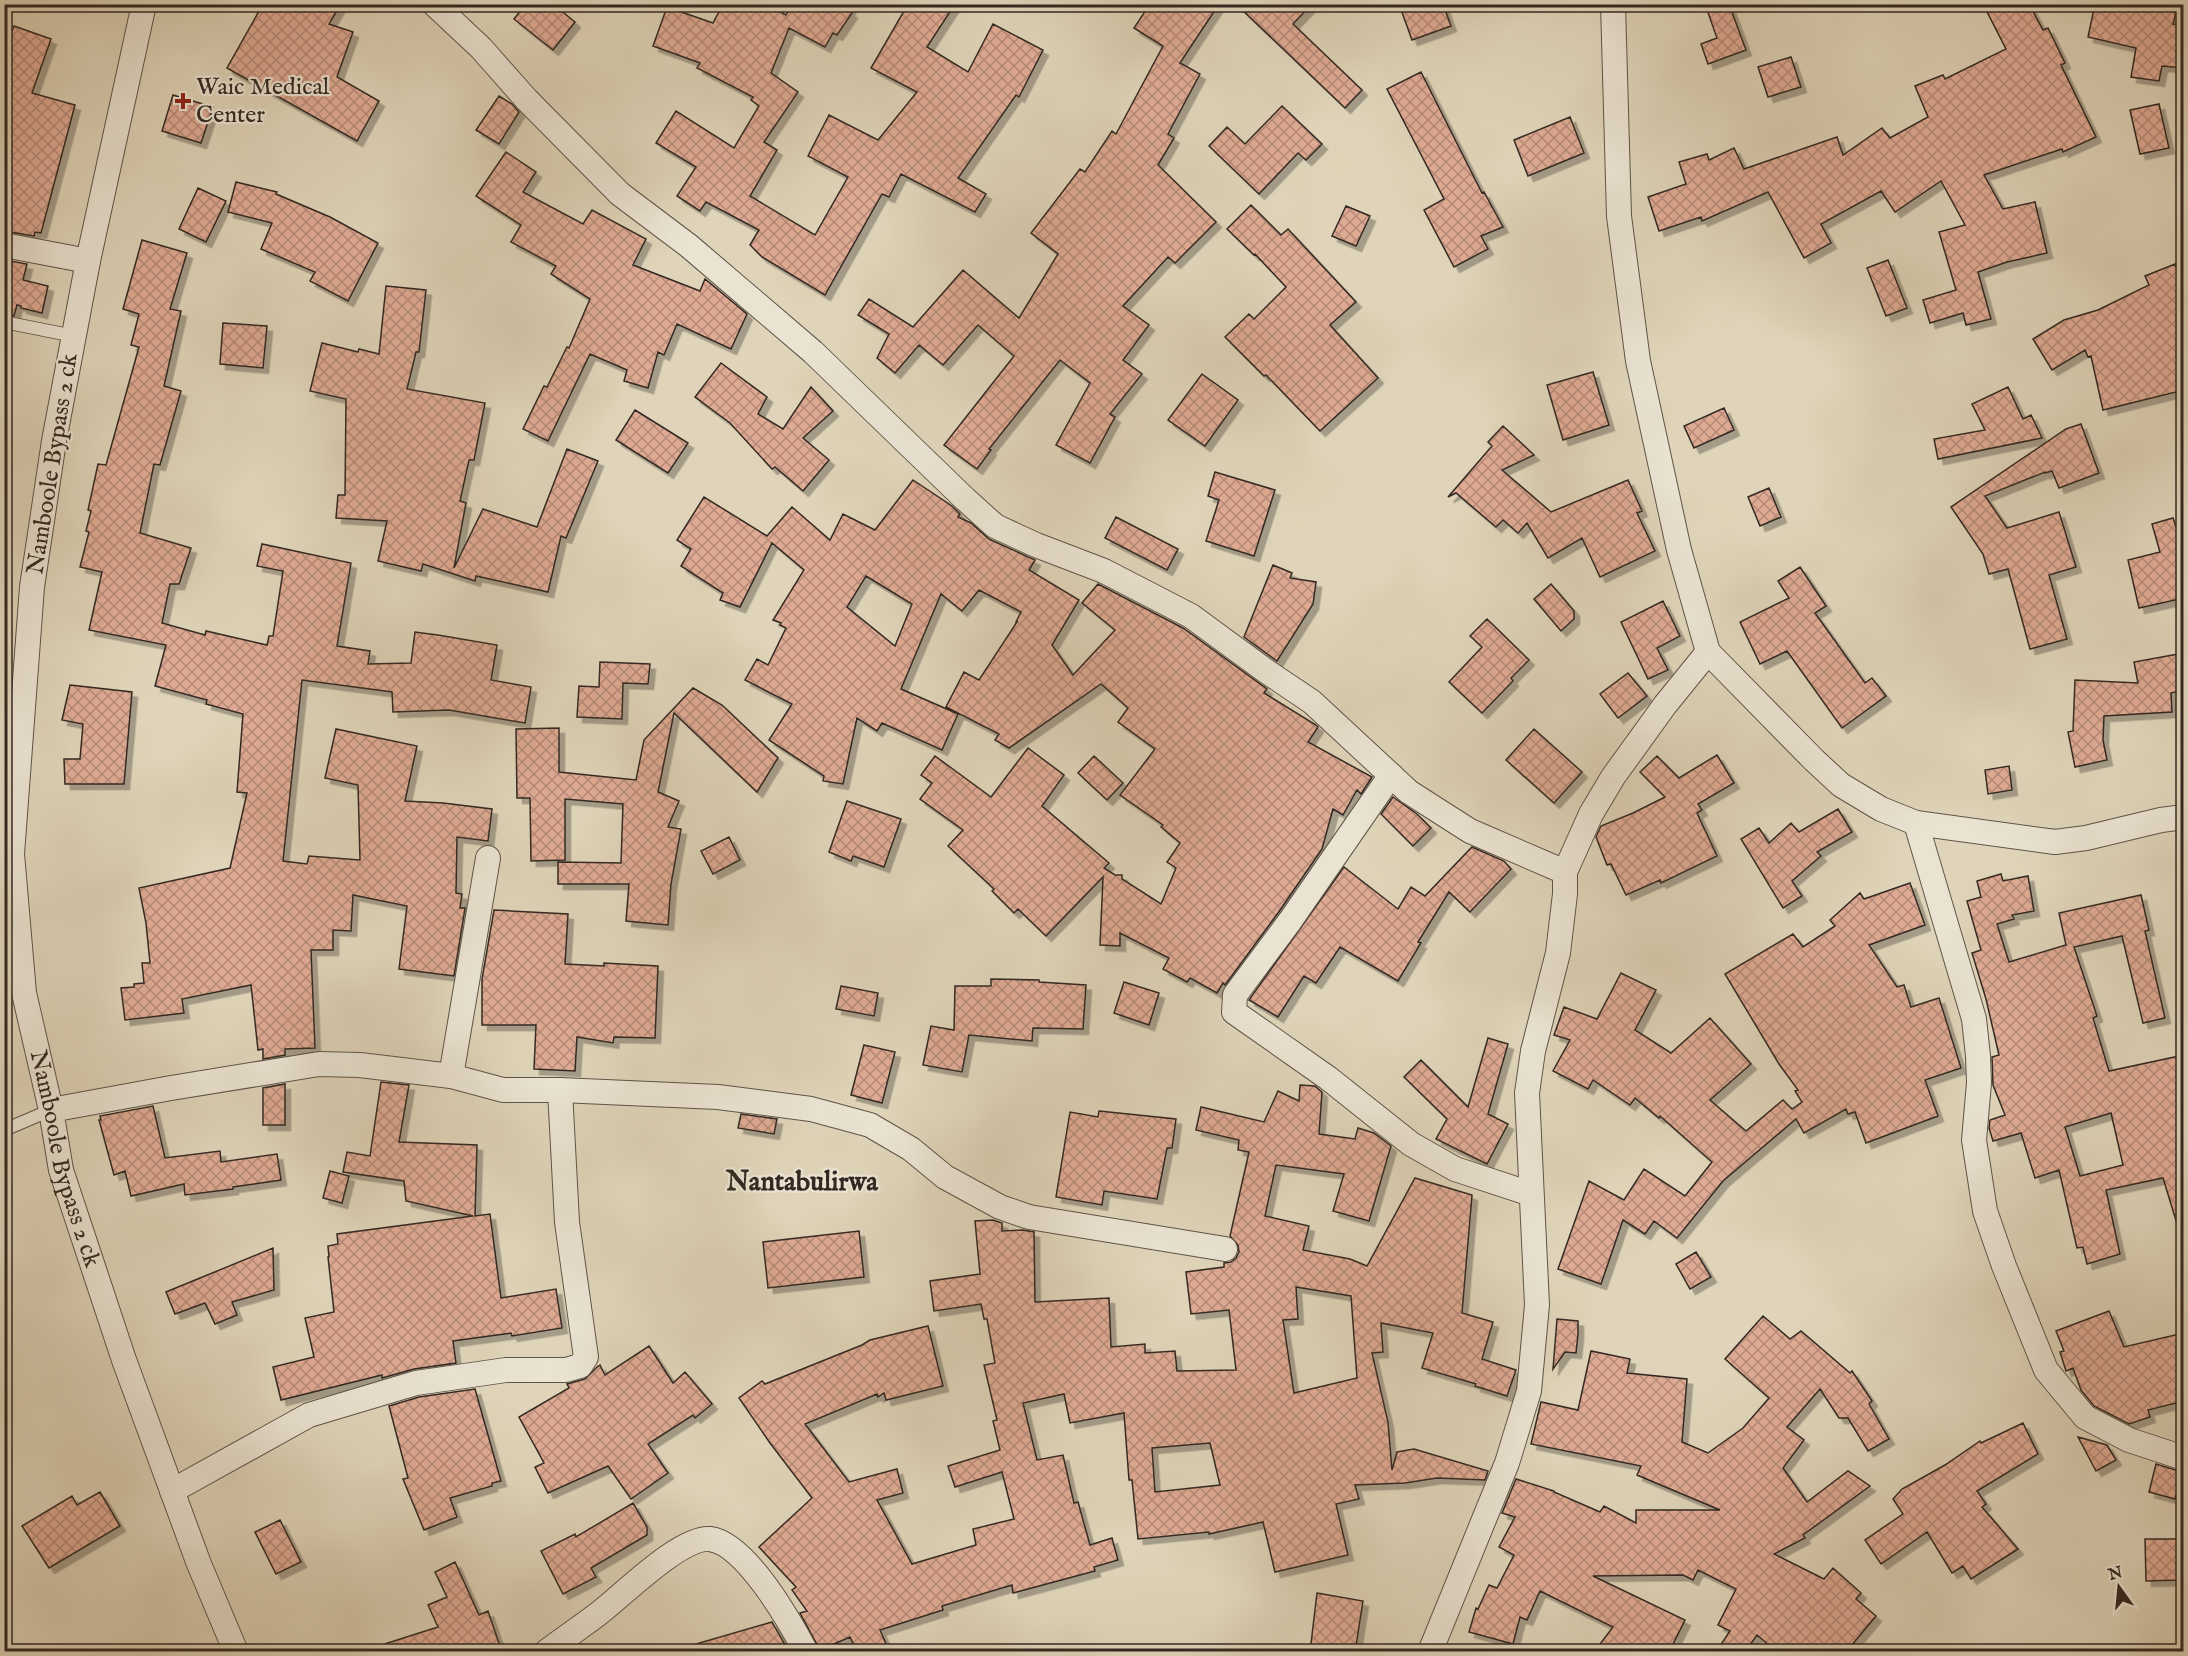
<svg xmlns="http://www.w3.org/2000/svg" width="2188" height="1656" font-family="'IM FELL English',serif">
<defs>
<pattern id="building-cross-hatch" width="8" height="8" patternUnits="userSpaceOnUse" patternTransform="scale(1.5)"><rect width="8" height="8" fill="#dfaa93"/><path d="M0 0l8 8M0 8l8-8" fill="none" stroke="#b58a78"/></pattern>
<filter id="shadow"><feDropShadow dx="5.5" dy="5.5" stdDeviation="0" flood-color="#0004"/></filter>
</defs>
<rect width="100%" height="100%" fill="#dfd4b9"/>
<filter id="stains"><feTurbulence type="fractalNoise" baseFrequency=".00333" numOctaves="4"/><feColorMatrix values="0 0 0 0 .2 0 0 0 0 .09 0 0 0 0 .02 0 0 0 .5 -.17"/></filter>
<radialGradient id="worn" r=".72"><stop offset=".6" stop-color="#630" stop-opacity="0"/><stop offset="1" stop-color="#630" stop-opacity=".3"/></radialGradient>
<path fill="url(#building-cross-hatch)" stroke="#332922" stroke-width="1.5" fill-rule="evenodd" filter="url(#shadow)" d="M263,4H341L329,24L353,32L337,77L379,101L357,141L227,68Z
M526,4H553L575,22L553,50L514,19Z
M723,4H766L786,15L792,4H852L849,11L852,13L837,35L833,33L825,47L789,28L771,73L798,92L764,142L777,150L750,196L815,235L848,177L808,156L829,115L878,140L917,92L871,68L908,4H955L927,47L968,72L993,24L1043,50L1019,97L1016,95L958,178L986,194L975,212L901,174L889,197L882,194L825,295L762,257L750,245L759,230L706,202L700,211L677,196L696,167L656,143L676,111L734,148L759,106L751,100L753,97L697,68L700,63L653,46L667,7L713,23Z
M1150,4H1219L1180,63L1200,74L1168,134L1174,138L1158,165L1216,222L1175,263L1168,257L1123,306L1149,325L1123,360L1142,374L1110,414L1115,417L1090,463L1056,445L1090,383L1060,360L989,449L991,450L977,469L944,445L1014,356L978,325L943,365L919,345L895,373L877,358L889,334L858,315L869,299L913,327L963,270L1019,318L1058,254L1031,233L1080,169L1085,172L1112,131L1116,134L1163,46L1134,28Z
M1236,4H1312L1293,24L1362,90L1345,108Z
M1399,4H1443L1451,26L1412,40Z
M1705,4H1729L1746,50L1708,64L1701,44L1717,38Z
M1983,4H2029L2043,30L2048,28L2065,63L2061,65L2096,137L2063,152L2062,149L1984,175L2003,209L2035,202L2047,253L2007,262L1978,272L1991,319L1966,325L1963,313L1930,323L1923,300L1956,290L1939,232L1965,225L1941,181L1895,212L1881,191L1821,224L1831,243L1804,258L1768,192L1702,221L1701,217L1659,231L1648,197L1686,184L1679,162L1707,154L1709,160L1734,148L1744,169L1837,137L1843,155L1882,128L1890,138L1928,117L1915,86L1943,75L1945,79L2006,49Z
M2095,4H2145L2176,12L2173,24L2184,25V68L2162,66L2159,81L2131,77L2136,48L2088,37Z
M14,26L51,39L32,93L75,105L41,233L35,232L34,236L4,231V50Z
M1791,57L1801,87L1768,97L1758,67Z
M1421,72L1482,193L1484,192L1503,227L1481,236L1488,249L1454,267L1424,210L1444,199L1387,89Z
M173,95L213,107L201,143L162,131Z
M499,96L512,104L519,112L499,144L476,130Z
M2159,104L2169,148L2140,154L2130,110Z
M1282,106L1322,144L1306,160L1298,153L1259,194L1209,146L1227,127L1245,144Z
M1570,117L1584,153L1528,176L1514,140Z
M506,152L536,172L523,192L583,224L592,210L646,239L633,265L700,291L705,279L747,314L731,349L677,324L664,355L658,352L648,388L624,381L627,370L590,354L548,441L523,429L544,386L547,387L567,347L569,348L590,299L551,274L556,266L511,242L521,225L476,196Z
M236,182L277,192L276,194L330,217L378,243L348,301L310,281L315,272L261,249L272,223L228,212Z
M198,188L226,201L206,242L179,229Z
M1251,205L1281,235L1288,229L1356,302L1330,325L1378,378L1320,431L1266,375L1264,376L1225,337L1249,314L1254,319L1286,287L1255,254L1254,255L1227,229Z
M1346,206L1370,216L1356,246L1332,236Z
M142,240L187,253L170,309L181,311L164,386L181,391L160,465L154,464L140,533L191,548L179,584H170L162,623L205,635L206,631L267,645L269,636H273L283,571L257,566L262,544L351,563L337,646L370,651L368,664L411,663L415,632L438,635L497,645L491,680L531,687L525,723L449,710L393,712L392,692L302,680L283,861L307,864L309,856L360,860L358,785L325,778L336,729L417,746L405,801L443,803L492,809L488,841L457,837L456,893L462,894L460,908H465L454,976L399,969L407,906L353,895L351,931L333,930V950H311L315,1048L285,1049V1055L263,1059V1049L258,1050L251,985L182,999L184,1013L125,1020L121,988L134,987V984L144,983L142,963H150L146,923L139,888L230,868L247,793L237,792L243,714L206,704L207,700L155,686L166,645L89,630L102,572L80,567L89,532L86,531L91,511L88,510L98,464L106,465L139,347L131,345L139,314L123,309Z
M4,260L27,264L23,280L48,286L42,313L21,308V306L17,305L14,316L4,314Z
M1888,260L1907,308L1886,316L1867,268Z
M2175,264L2184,285V390L2103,410L2091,356L2088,357L2085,350L2052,370L2033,339L2064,320L2098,310L2149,285L2145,276Z
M386,286L426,290L419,352H416L407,389L485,403L474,460H469L460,501L466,503L454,568L483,509L537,527L567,449L598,461L566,538L561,536L548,592L476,576L475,581L423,564L421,571L378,561L387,521L336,518L338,495H345L346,399L310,391L322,343L358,352L359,349L379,354Z
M223,323L267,326L263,368L220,364Z
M721,363L767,397L758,414L783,429L811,387L833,411L803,438L829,460L803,491L775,467L772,469L730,423L695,397Z
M1593,372L1609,425L1563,440L1547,385Z
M1202,374L1238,400L1205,446L1168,420Z
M2008,387L2023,419L2031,415L2042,438L1938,459L1934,439L1985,430L1972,404Z
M1724,408L1734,430L1694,448L1684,426Z
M635,410L688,443L668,473L616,440Z
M2081,424L2099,473L2059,488L2052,471L2045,473V472L1985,496L2007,528L2059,512L2076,567L2049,575L2067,639L2030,649L2008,569L1989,574L1983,554L1951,507L2066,429Z
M1503,426L1534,455L1502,470L1551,512L1628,480L1642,511L1637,513L1655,551L1600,577L1582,538L1548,558L1527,523L1518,533L1503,520L1496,527L1456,493L1448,497L1492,446L1488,442Z
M1215,472L1275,490L1254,556L1206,541L1219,500L1208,496Z
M913,480L952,506L960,514L958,517L971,523L989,539L1035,560L1029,570L1079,600L1052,645L1073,675L1115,630L1082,603L1098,584L1183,628L1267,689L1264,693L1316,725L1318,727L1308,742L1372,777L1361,794L1357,790L1343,815L1333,809L1322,849L1278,913L1225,985L1223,983L1217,993L1190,978L1187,982L1163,969L1169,958L1120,933V946L1100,945L1103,877L1046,936L1018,909L1014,913L992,891L994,889L948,846L963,830L920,799L932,783L921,775L935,756L991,797L1028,748L1064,775L1042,806L1109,863L1104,868L1115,875H1122V879L1161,904L1176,868L1167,862L1180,843L1161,827L1163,825L1120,795L1155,749L1118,722L1128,708L1101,684L1009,748L995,740L999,734L946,707L964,672L979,680L1017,622H1016L1021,612L979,590L962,611L941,594L901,689L958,714L942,750L882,723L877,731L857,718L843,784L823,781L824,776L769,740L792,704L745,680L757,659L768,665L786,628L780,625L781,623L773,620L804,570L772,543L740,607L720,600L723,593L681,566L691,549L677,540L704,497L767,536L792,507L830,540L843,514L875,530ZM866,576L912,604L895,646L847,607Z
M1769,488L1781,517L1760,526L1748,497Z
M1116,517L1178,549L1167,570L1105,538Z
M2173,518L2184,549V598L2139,608L2128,560L2160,552L2152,524Z
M1273,565L1292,573L1290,578L1316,582L1313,604L1277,661L1244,637Z
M1800,567L1826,606L1815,613L1865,683L1872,678L1886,696L1842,728L1787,651L1760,664L1740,622L1789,598L1778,581Z
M1551,584L1574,611V619L1561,631L1534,599Z
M1663,601L1680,636L1657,648L1668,670L1648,679L1621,622Z
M1487,619L1529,660L1511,678L1513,681L1482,713L1449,682L1482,647L1470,636Z
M2184,653V690L2171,693L2172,712L2104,716L2103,740L2107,760L2075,767L2068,732L2073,731L2075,680L2138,683L2134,662Z
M600,662L650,664L648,684L623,683L622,719L577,717L579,686L599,687Z
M1628,673L1647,696L1618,718L1600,694Z
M70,685L132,692L124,784H65L64,759H80L83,724L62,720Z
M693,688L722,705L778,758L757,792L674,713L658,792L679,801L668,827L681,829L671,884L668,925L626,921L629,884H558V862L621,863L623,804L565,799V860L531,861L530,798H517L516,729L559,728V772L636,780L644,740Z
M1534,729L1582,772L1554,803L1506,760Z
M1717,755L1734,783L1698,804L1702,810L1697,813L1717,856L1661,883L1660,880L1626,895L1611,864L1607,865L1596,837L1601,826L1633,813L1665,797L1640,772L1657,756L1679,778Z
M1094,756L1123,783L1107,800L1078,773Z
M2009,766L2012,790L1988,794L1985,770Z
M1393,797L1417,814L1431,828L1413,846L1381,814Z
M847,801L901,819L884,867L853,856L851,861L829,852Z
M1838,809L1852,832L1817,852L1821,856L1792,881L1802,896L1783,908L1741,839L1759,828L1769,843L1791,823L1799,832Z
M729,837L740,860L713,874L701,851Z
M1472,847L1504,861L1511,869L1470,912L1449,892L1418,942L1421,943L1398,981L1340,947L1316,983L1304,976L1278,1017L1249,1000L1344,867L1398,909L1411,887L1425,896Z
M2001,874L2003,881L2028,876L2034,911L2012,915L2014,919L1997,924L2009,962L2066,945L2059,913L2141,895L2149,930L2145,931L2165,1018L2143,1023L2122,936L2074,947L2097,1016L2093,1018L2109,1071L2184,1055V1226L2178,1227L2163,1178L2106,1190L2120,1254L2087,1264L2083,1247L2077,1248L2059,1170L2035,1178L2021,1133L1993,1141L1989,1128L1990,1120L2005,1115L1993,1085L1992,1057L1999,1055L1986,999L1972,953L1981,950L1967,901L1981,897L1977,881ZM2111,1113L2123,1165L2080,1176L2065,1127Z
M1910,883L1925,925L1869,945L1897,987L1904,985L1911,1007L1939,998L1961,1068L1925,1080L1938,1116L1866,1143L1855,1112L1848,1114L1846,1109L1804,1133L1796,1119L1723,1181L1677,1238L1654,1221L1645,1234L1623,1220L1601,1284L1558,1269L1589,1181L1624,1200L1644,1169L1685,1196L1712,1162L1660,1116L1659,1118L1635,1098L1630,1105L1593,1080L1588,1089L1553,1071L1570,1040L1554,1035L1564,1007L1597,1019L1621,973L1656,990L1635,1030L1671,1053L1710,1018L1751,1064L1710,1100L1746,1131L1783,1100L1792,1109L1802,1102L1795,1091L1798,1090L1779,1064L1725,974L1793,934L1803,947L1835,926L1830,920L1860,893L1864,899Z
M494,910L568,914L565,964L604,966V963L658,966L655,1038L614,1037L613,1043L577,1037L575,1071L534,1069L536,1025H482V979Z
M991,979L1039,980V982L1086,985L1083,1029L1033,1028L1032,1041L969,1035L962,1072L923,1065L931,1026L954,1030L955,986H991Z
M1124,982L1159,993L1149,1025L1114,1013Z
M841,986L878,993L874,1016L836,1009Z
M1488,1038L1508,1044L1488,1114L1508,1124L1487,1164L1436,1139L1447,1119L1404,1077L1421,1060L1468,1107Z
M864,1045L895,1052L882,1103L851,1095Z
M381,1082L409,1085L399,1142L477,1145L475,1216L490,1214L501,1298L556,1289L562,1328L512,1336L511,1333L453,1341L456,1363L414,1369L382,1378V1375L281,1400L273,1367L314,1357L305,1318L334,1312L328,1257H329L328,1246L338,1244L337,1234L473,1216L406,1201L404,1181L343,1172L347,1152L370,1156Z
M285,1084V1125H263V1088Z
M1300,1085L1315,1086L1322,1092L1319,1134L1355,1139L1358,1128L1374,1133L1391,1146L1369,1221L1333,1211L1344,1174L1276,1165L1265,1216L1309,1226L1303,1250L1350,1259L1367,1266L1415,1178L1472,1195L1462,1313L1493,1322L1482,1359L1516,1370L1507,1396L1475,1386L1476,1384L1422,1368L1433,1333L1381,1323L1383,1352L1372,1353L1388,1422L1392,1470L1397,1452L1414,1449L1488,1471L1485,1480L1437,1478L1405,1483L1355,1485L1359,1499L1336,1504L1348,1555L1275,1572L1263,1522L1209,1534V1532L1138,1539L1132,1480H1129L1124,1413L1070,1423L1064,1394L1023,1403L1037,1460L1063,1455L1074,1503L1078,1502L1090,1545L1112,1538L1118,1560L1094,1567L1095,1571L1013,1593L1012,1585L942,1606L943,1610L880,1630L887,1646L874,1652H857L850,1637L820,1650L800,1613L807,1611L792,1590L796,1587L759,1547L812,1498L770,1443L739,1398L762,1381L765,1384L862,1345L870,1340L928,1326L943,1386L886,1400L884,1393L878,1397L877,1394L805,1424L849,1482L897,1469L903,1493L877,1500L912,1564L976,1545L973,1529L1014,1519L1002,1472L955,1487L948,1466L1000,1450L993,1421L997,1420L984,1365L995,1363L987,1319H984L981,1304L934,1311L930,1281L980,1274L975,1221L993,1220L1002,1223V1231L1023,1230L1034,1232L1035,1302L1109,1298L1111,1347L1145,1344V1353L1175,1351L1177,1371L1236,1370L1229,1310L1191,1314L1186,1272L1224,1267V1263L1231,1262L1236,1258L1239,1252L1238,1245L1230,1236L1249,1152L1238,1150L1239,1140L1196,1130L1201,1107L1264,1122L1278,1091L1299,1101ZM1296,1287L1351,1296L1357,1378L1294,1393L1283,1320L1298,1319ZM1210,1443L1220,1485L1155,1492L1152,1448Z
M153,1106L165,1158L220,1151L221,1162L277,1154L281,1180L233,1187V1189L185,1195L184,1184L131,1196L125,1171L114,1175L99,1120H101L100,1116Z
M1099,1111L1176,1119L1172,1148H1167L1157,1199L1104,1191L1102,1205L1056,1197L1070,1112L1098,1117Z
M741,1114L777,1119L774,1134L738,1128Z
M330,1171L349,1176L342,1203L323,1198Z
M859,1231L864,1277L768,1288L763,1242Z
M273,1248L274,1290L232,1302L237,1315L215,1324L205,1303L175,1314L166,1292Z
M1696,1252L1711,1277L1690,1289L1676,1264Z
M2109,1311L2124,1347L2184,1333V1401L2148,1410L2150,1417L2129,1424L2094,1406L2081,1390L2073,1368L2066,1371L2060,1352L2064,1351L2056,1331Z
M1763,1316L1790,1339L1801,1331L1850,1373L1852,1371L1872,1401L1869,1404L1889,1439L1868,1451L1848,1418H1839L1820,1389L1787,1427L1804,1440L1783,1468L1807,1502L1848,1471L1870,1486L1803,1535L1805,1538L1774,1554L1824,1579L1833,1568L1861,1593L1856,1599L1876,1616L1846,1652H1777L1757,1635L1745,1652H1716L1730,1631L1718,1625L1736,1589L1698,1570L1693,1580L1683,1575L1593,1576L1685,1620L1669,1652H1594L1613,1627L1540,1591L1527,1620L1520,1617L1513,1644L1469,1632L1476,1608L1478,1609L1489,1585L1497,1588L1514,1555L1499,1547L1515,1517L1502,1513L1516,1479L1554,1491V1492L1600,1512L1604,1506L1636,1523V1510H1720L1637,1475L1641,1466L1531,1444L1541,1402L1578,1410L1591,1351L1630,1359L1627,1373L1687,1379L1682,1442L1708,1453L1743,1428L1769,1398L1725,1359Z
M1557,1319L1578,1321V1334L1576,1353L1565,1352L1553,1369Z
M649,1346L673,1383L685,1372L712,1404L695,1418L693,1415L648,1444L668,1473L631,1499L608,1466L548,1493L535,1467L544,1463L519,1417L569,1388L567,1384L585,1379L597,1367L600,1365L605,1375Z
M475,1389L501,1481L492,1483V1486L450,1498L457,1517L424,1530L403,1479L408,1478L389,1406L419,1397Z
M2023,1423L2038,1454L1977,1491L1986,1504L1982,1507L2018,1549L1971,1579L1963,1566L1952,1573L1927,1532L1881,1564L1865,1540L1903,1514L1893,1499L1902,1489L1945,1465L1980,1441L1981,1443Z
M2078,1437L2107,1445L2116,1460L2096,1471Z
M2156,1464L2182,1472L2175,1499L2149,1492Z
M100,1492L120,1526L49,1568L22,1526L72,1496L77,1505Z
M633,1503L647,1527V1535L591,1568L596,1577L563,1594L541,1551L575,1534L576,1537Z
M280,1520L301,1562L276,1574L255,1532Z
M2145,1539H2181L2182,1580L2146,1581Z
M455,1562L479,1615L488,1611L502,1652H376L375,1647L438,1627L428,1605L447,1597L435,1572Z
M1317,1593L1363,1601L1355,1652H1310Z
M772,1622L789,1652H690L689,1646Z"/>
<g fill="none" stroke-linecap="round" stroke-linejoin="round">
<defs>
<path id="service" d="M4,322L74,336
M4,1130L51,1110"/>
<g id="minor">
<path id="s1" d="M144,4L88,261L54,441L32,587L12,854L24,993L51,1110L61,1170L124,1360L199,1564L236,1652"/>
<path d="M434,4L481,48L527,100L620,194L689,246L813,352L965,499L995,526L1036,545L1104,571L1191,616L1266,671L1312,702L1409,792L1470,831L1565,872"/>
<path d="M1613,4L1619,216L1638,361L1679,550L1708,652L1814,760L1841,785L1881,809L1916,823L2055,842L2086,838L2161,820L2184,817"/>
<path d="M4,245L88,261"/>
<path d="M1391,775L1290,921L1235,995L1234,1012L1328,1078L1411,1144L1455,1169L1531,1194"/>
<path d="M1916,823L1974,1019L1978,1056L1979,1083L1974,1140L1985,1211L2004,1266L2046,1370L2085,1417L2129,1440L2184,1458"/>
<path d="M451,1076L488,858"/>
<path d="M51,1110L171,1088L319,1064L360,1065L451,1076L503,1090H560L718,1097L811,1109L870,1125L911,1149L945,1177L1000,1207L1029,1217L1225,1249"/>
<path d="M172,1491L309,1415L416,1383L506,1370H566L580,1366L586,1357L567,1222L560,1090"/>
<path d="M546,1652C563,1639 581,1627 598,1614C622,1596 681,1536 710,1539C746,1544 790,1622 806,1652"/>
<path d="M1430,1652L1507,1463L1529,1391L1537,1305L1527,1093L1533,1051L1558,953L1565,894V872L1591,814L1613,777L1665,705L1708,652"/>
</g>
</defs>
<use href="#service" stroke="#5e5448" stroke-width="14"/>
<use href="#minor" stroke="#5e5448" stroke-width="26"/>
<use href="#service" stroke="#eae3d2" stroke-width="12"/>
<use href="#minor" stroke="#eae3d2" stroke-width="24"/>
</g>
<path fill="#8f2418" stroke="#eae3d2" stroke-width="2" d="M180 92h6v6h6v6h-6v6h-6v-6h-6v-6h6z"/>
<g text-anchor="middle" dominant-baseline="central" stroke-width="4.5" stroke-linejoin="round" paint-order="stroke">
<g font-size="24" fill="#332922" stroke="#eae3d2" text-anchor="start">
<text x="196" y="87">Waic Medical<tspan x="196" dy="28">Center</tspan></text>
</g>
<g font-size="24" fill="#332922" stroke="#eae3d2">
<text transform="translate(53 464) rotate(-81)">Namboole Bypass 2 ck</text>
<text stroke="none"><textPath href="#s1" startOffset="1172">Namboole Bypass 2 ck</textPath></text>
</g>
<g font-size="27" font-weight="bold" fill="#332922" stroke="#eae3d2">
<text x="802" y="1183">Nantabulirwa</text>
</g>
</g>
<rect width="2188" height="1656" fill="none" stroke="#dfd4b9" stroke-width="24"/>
<rect x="6" y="6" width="2176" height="1644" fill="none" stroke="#332922" stroke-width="3"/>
<rect x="12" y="12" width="2164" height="1632" fill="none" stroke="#332922" stroke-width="1.5"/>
<g transform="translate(2119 1587) rotate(345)" stroke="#eae3d2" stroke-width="4.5" paint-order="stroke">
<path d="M0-4.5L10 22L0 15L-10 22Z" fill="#332922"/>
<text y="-9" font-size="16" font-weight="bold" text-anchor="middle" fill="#332922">N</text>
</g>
<rect width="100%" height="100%" filter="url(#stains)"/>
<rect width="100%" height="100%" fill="url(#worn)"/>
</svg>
